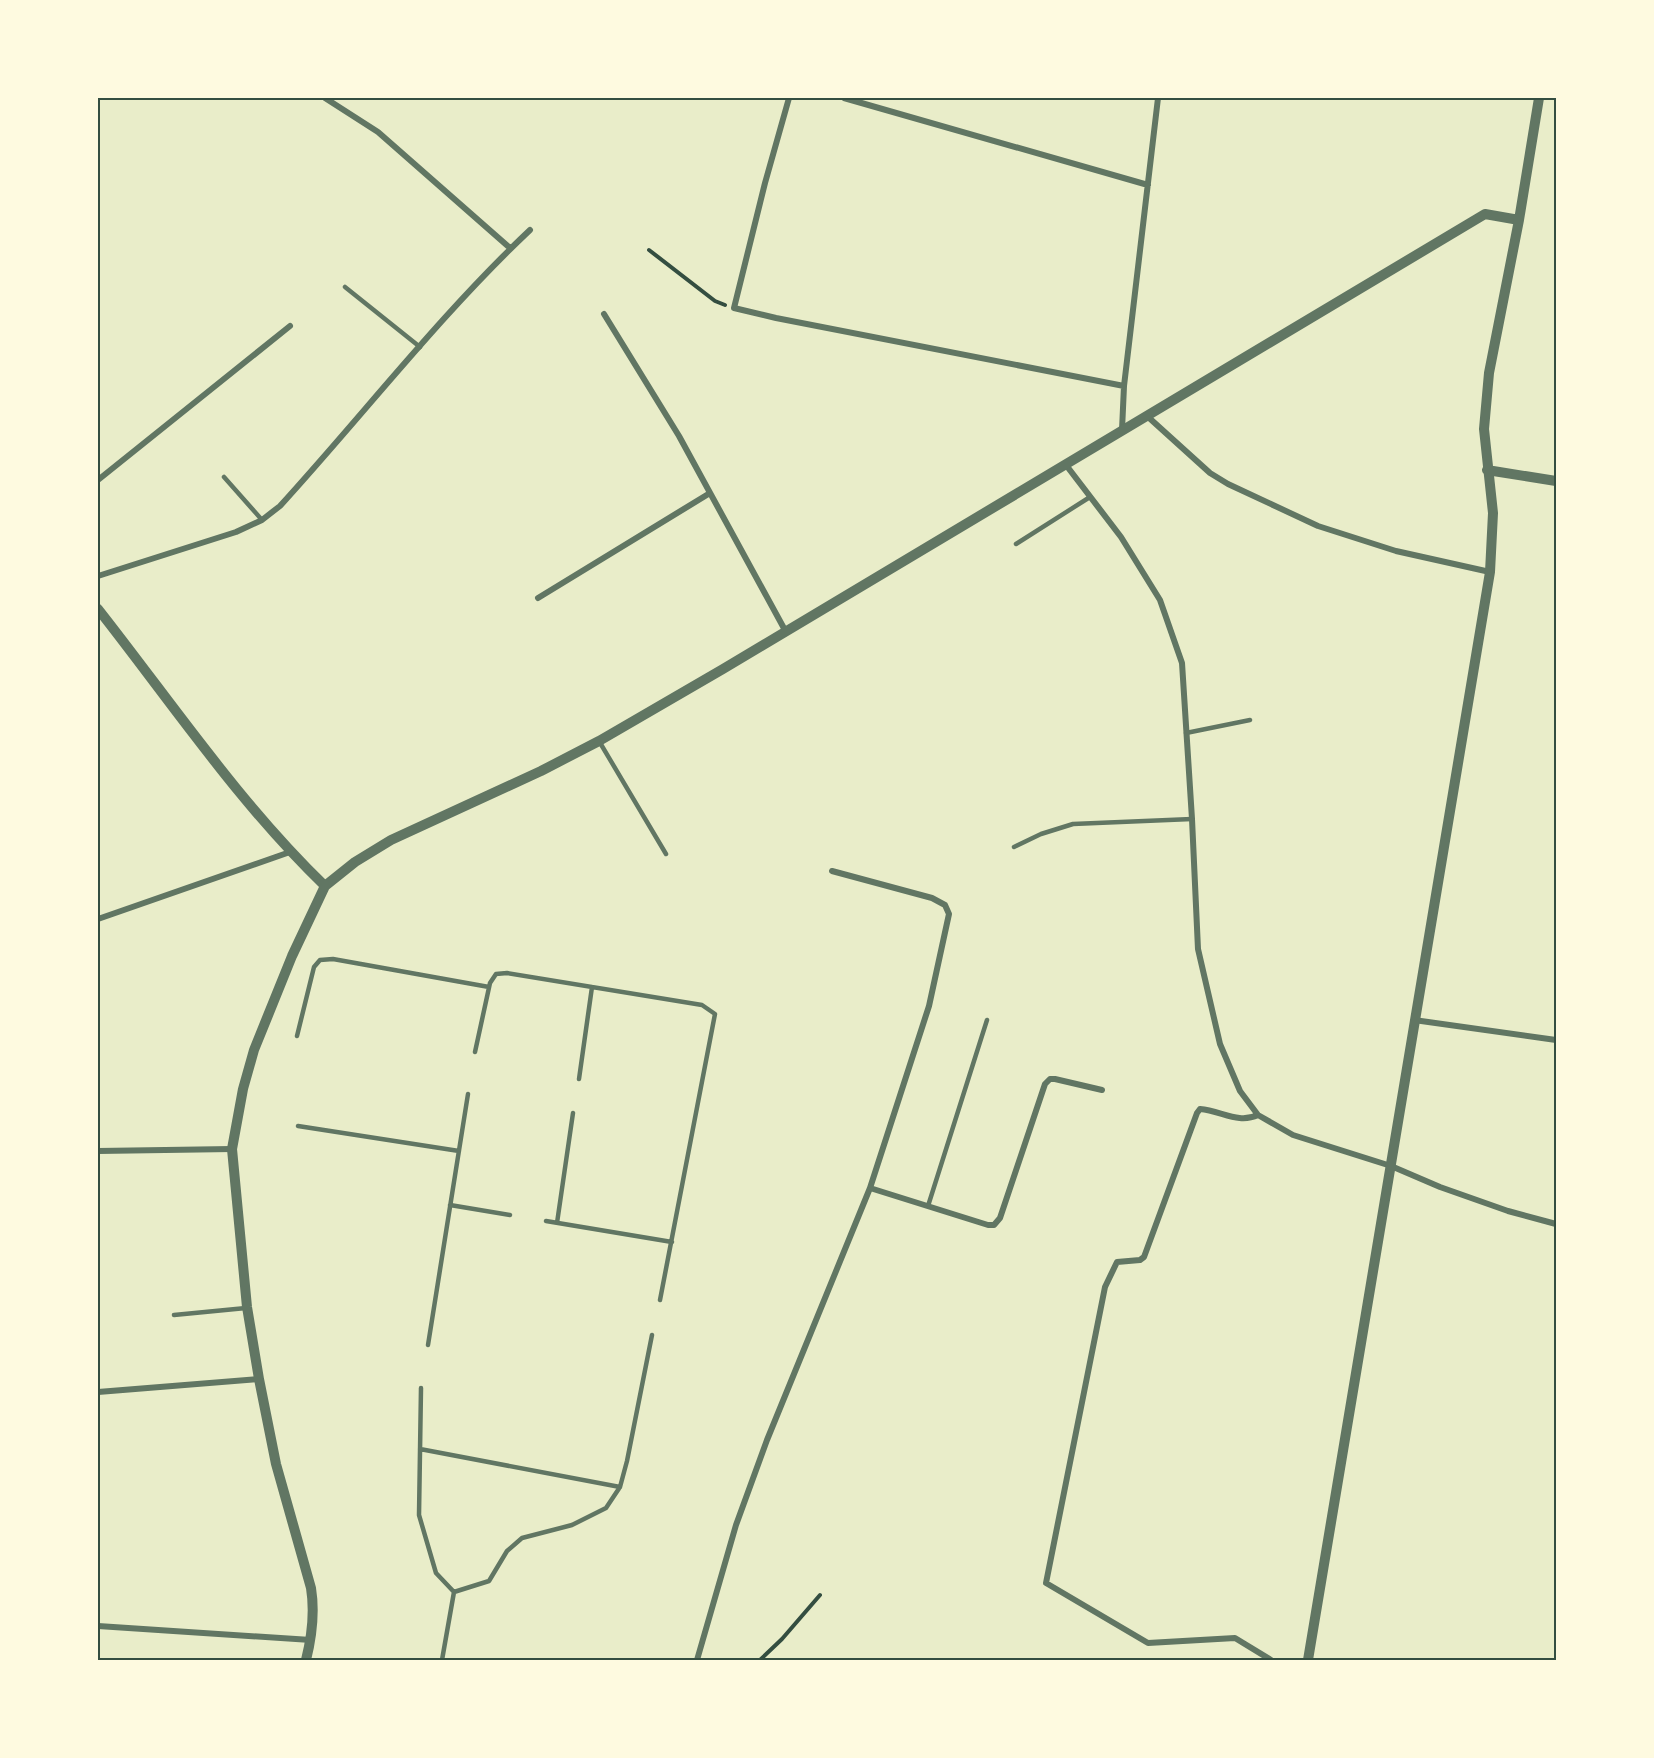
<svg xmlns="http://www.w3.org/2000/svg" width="1654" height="1758" font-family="Helvetica,sans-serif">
<rect width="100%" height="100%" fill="#e9edc9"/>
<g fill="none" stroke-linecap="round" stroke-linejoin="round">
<path stroke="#344e41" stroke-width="4" d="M649,250L715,301L725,305
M760,1660L782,1639L820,1595"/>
<path stroke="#617663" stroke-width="4.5" d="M345,287L420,347
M224,477L262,520
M1016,544L1090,497
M1186,733L1250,720
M599,741L666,854
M1014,847L1041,834L1073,824L1192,819
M297,1036L314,967L320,960L333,959L489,987
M475,1052L490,983L496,974L507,973L702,1005L715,1014L660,1300
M579,1079L592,987
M298,1126L459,1151
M450,1205L510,1215
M928,1206L987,1020
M546,1221L672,1242
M557,1223L573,1113
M174,1315L246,1308
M428,1345L468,1094
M421,1388L419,1515L436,1573L454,1592
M420,1449L620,1487
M454,1592L489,1581L507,1551L522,1538L572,1525L606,1508L620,1487L627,1461L652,1335
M442,1660L454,1592"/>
<path stroke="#617663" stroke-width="6" d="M325,98L378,132L510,248
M789,98L765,183L734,308L776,318L1124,386
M844,98L1148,185
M604,314L679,436L786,632
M1147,416L1210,473L1228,484L1318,526L1396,551L1490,572
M1122,430L1124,386L1158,98
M1066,465L1121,537L1160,600L1182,663L1192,819L1198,949L1220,1044L1240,1091L1258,1115L1293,1135L1391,1166L1440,1187L1508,1211L1556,1224
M98,480L290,326
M98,576L236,532L262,520L280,506C363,415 440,315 530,230
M538,598L710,493
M98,919L290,852
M1414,1020L1556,1040
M1258,1115C1238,1124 1222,1111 1200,1109L1197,1113L1144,1257L1140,1260L1117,1262L1105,1287L1046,1583L1148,1643L1235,1638L1271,1660
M98,1151L232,1149
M870,1188L988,1225H994L1000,1218L1045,1084L1050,1079H1055L1102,1090
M98,1392L259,1379
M98,1626L311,1640
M697,1660L736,1525L767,1440L870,1188L929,1006L949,914L945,905L932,898L832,871"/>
<path stroke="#617663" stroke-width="10" d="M1487,470L1556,481
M98,609C172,703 239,803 325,886
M306,1660C312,1636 315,1613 311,1588L276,1464L259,1379L247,1307L232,1149L243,1089L254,1050L292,956L325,886L355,862L391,840L541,771L599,741L723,669L1485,214L1519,220
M1308,1660L1490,572L1493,513L1484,429L1489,373L1519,220L1539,98"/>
</g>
<rect width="1654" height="1758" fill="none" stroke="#fefae0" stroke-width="198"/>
<rect x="99" y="99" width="1456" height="1560" fill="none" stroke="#344e41" stroke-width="2"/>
</svg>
